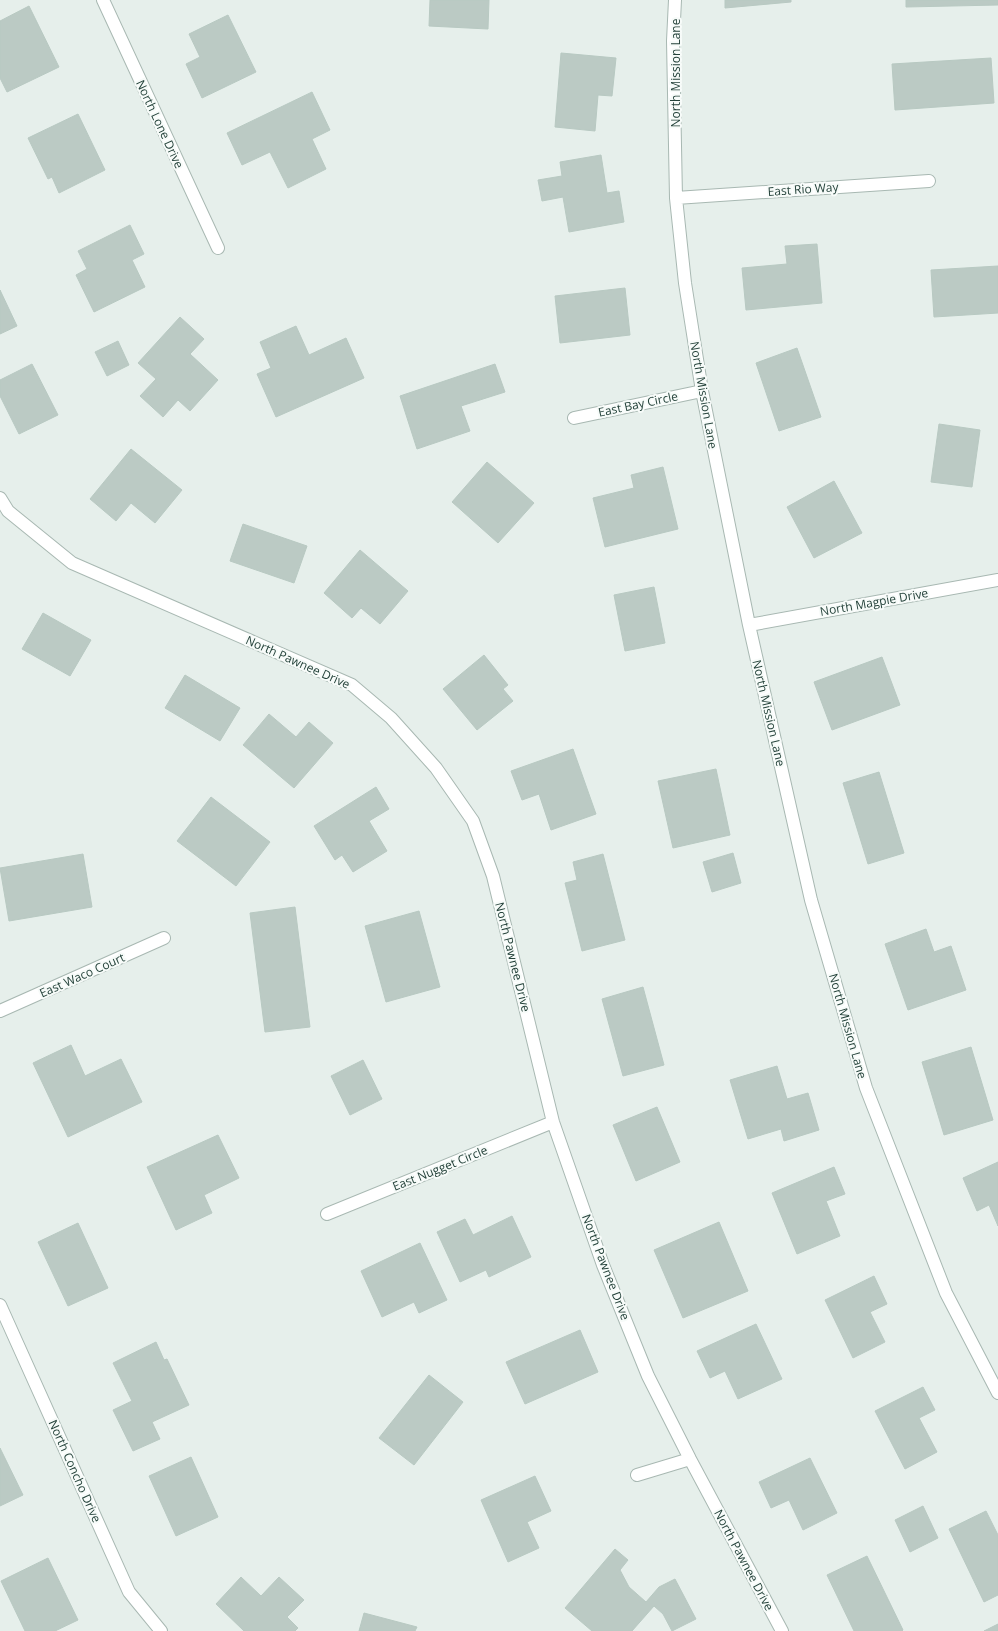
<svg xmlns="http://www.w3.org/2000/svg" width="998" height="1631" font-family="'Open Sans',sans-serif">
<rect width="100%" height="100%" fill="#e6efeb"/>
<path fill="#bbcac4" stroke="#b8c9c2" d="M430,0H489L488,29L429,26Z
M725,0H791V2L725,8Z
M906,0H998V5L906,7Z
M29,6L59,67L7,92L0,78V21Z
M228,15L256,72L202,98L186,64L200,57L189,34Z
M561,53L616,58L612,96L598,95L595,131L555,127Z
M991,58L994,103L895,110L892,64Z
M312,92L330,130L312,139L326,169L288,188L270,152L242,165L227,133Z
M78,114L105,170L59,193L52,177L48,179L28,138Z
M601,155L607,193L619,191L624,222L569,232L563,197L542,201L538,180L562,176L560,162Z
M130,225L144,254L132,260L145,287L94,312L76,275L87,269L78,251Z
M817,244L822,303L746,310L742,268L787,264L785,246Z
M998,266V313L934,317L931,270Z
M625,288L630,335L560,343L555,296Z
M0,290L17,326L0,334Z
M180,317L204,339L190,354L218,380L190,411L178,400L163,417L140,396L156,379L138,363Z
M296,326L309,355L346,338L364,378L276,417L257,374L271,368L260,342Z
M118,341L129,365L107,376L95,352Z
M797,348L821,417L779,431L756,363Z
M32,364L58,415L19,434L0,396V380Z
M495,364L505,392L461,406L470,431L417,449L400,396Z
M939,424L980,430L972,487L931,482Z
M131,449L182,490L155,523L131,503L116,521L90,499Z
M487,462L534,503L498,543L452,502Z
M663,467L678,529L605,547L593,498L634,488L631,475Z
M834,481L862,533L814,558L787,507Z
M243,524L307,546L294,583L230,561Z
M360,550L408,591L380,624L361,608L352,618L324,593Z
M654,587L665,643L625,651L614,595Z
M43,613L91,640L70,676L22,649Z
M484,655L508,685L503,689L513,701L477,730L443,689Z
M882,657L900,705L832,730L814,682Z
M185,675L240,708L220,741L165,708Z
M269,714L296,737L309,722L333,743L294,788L243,745Z
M573,749L596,814L551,830L539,794L522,800L511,771Z
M716,769L730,835L673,848L658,781Z
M879,772L904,853L868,864L843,783Z
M376,787L389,809L369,821L387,851L353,872L342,855L335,860L314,826Z
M211,797L270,842L236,886L177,841Z
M733,853L741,883L712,892L703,862Z
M83,854L92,907L9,921L0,868Z
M603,854L625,940L582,951L565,883L577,880L573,862Z
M295,907L310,1027L265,1032L250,913Z
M419,911L440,987L386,1002L365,926Z
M926,929L934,952L951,946L966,990L908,1010L885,944Z
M643,987L664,1065L623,1076L602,999Z
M71,1045L85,1076L121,1059L142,1102L68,1137L33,1063Z
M971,1047L993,1120L944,1135L922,1062Z
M363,1060L382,1099L350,1115L331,1076Z
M777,1066L787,1099L808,1093L819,1130L784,1141L781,1129L748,1139L730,1080Z
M657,1107L680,1162L636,1181L613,1125Z
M218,1135L239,1178L204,1195L212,1213L176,1230L147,1167Z
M998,1162V1226L989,1205L977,1211L963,1178Z
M834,1167L845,1194L826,1201L840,1236L797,1254L772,1193Z
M512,1216L531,1257L489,1277L486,1270L460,1282L437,1232L465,1219L473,1235Z
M719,1222L748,1291L683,1318L654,1250Z
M78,1223L108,1288L68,1306L38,1242Z
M420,1243L447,1300L419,1313L414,1302L382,1317L361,1271Z
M874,1276L887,1304L870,1312L885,1342L853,1358L825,1300Z
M756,1324L782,1379L738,1399L725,1371L710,1378L697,1351Z
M580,1330L598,1372L525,1404L506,1362Z
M156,1342L164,1360L167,1359L189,1405L152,1422L160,1439L133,1451L113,1410L132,1401L113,1363Z
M429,1375L463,1402L414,1465L379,1438Z
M923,1387L935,1410L919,1418L937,1452L905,1469L875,1411Z
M0,1448L23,1495L0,1506Z
M191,1457L218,1517L176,1536L149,1476Z
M810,1458L837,1513L803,1530L789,1500L771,1508L759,1482Z
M535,1476L551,1511L527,1522L539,1548L508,1562L481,1500Z
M923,1506L938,1538L910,1552L895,1520Z
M986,1511L998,1535V1595L984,1602L949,1529Z
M615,1549L628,1560L620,1570L629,1587L646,1602L659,1587L675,1579L696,1619L672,1631L663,1614L654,1606L632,1631H592L565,1608Z
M867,1556L903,1630L902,1631H854L827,1575Z
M48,1558L78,1620L55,1631H25L1,1581Z
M241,1577L261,1596L279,1577L304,1600L287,1617L298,1628L295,1631H244L216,1604Z
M364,1613L417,1627L415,1631H359Z
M998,1624V1631H984Z"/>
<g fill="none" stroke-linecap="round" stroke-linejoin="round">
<defs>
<path id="street" d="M103,0L218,248
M675,0L673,41L676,198L685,283L702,391L749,625L811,900L866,1088L946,1293L998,1393
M676,198L929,181
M574,418L702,391
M0,498L8,511L72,563L352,685L391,718L436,768L473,821L493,876L553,1122L603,1265L648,1376L690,1459L782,1631
M749,625L998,580
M0,1011L164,938
M327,1214L553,1122
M0,1305L129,1592L161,1631
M637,1475L690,1459"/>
</defs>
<use href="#street" stroke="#a8b8b2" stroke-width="14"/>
<use href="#street" stroke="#fff" stroke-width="12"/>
</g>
<g text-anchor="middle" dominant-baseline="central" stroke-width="4" stroke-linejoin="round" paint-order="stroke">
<g font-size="12" fill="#24423a" stroke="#f7fbf9">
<text transform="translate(675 73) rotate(-90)">North Mission Lane</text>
<text transform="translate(160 124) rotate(65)">North Lone Drive</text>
<text transform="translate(803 189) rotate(-4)">East Rio Way</text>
<text transform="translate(704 395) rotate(80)">North Mission Lane</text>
<text transform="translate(638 404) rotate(-12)">East Bay Circle</text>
<text transform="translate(874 602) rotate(-10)">North Magpie Drive</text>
<text transform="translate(298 662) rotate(24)">North Pawnee Drive</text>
<text transform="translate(769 713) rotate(77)">North Mission Lane</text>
<text transform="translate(513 957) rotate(76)">North Pawnee Drive</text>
<text transform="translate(82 975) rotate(-24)">East Waco Court</text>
<text transform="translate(848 1026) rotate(74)">North Mission Lane</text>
<text transform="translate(440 1168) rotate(-22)">East Nugget Circle</text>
<text transform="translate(606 1267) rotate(69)">North Pawnee Drive</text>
<text transform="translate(75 1471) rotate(66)">North Concho Drive</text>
<text transform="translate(744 1560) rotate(62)">North Pawnee Drive</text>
</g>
</g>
</svg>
